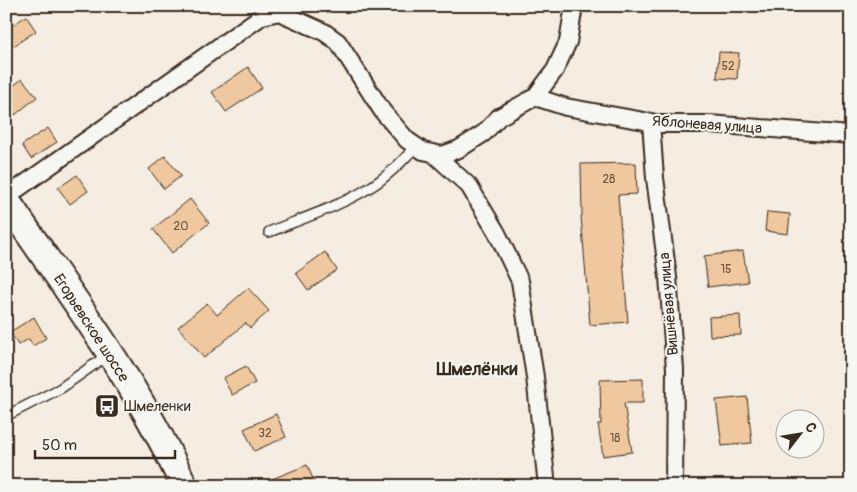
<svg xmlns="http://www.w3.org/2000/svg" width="857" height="492" font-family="Pangolin,sans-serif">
<rect width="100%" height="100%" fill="#f5ede1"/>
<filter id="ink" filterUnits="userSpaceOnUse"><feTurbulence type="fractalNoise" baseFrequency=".02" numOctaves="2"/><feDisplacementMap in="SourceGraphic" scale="10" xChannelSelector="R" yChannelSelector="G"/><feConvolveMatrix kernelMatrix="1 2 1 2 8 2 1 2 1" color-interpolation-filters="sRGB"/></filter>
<g filter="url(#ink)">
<path fill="#efc89f" stroke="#3b2a1e" d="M26,16L36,31L12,47L6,38V30Z
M719,52L739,53L737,79L717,78Z
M248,67L262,88L226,112L212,92Z
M22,79L37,97L15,115L6,102L15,96L9,89Z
M48,128L57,142L31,159L22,145Z
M165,156L181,176L164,189L149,169Z
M636,163L637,194L618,195L628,322L590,325L581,216H582L581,164Z
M77,175L88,191L70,204L58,188Z
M190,199L209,223L172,253L153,229Z
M767,212L790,214L788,234L765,231Z
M743,251L748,282L708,287L704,256Z
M325,252L337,270L308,290L296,273Z
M248,288L269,311L250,328L246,323L204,358L178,327L207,303L217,315Z
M740,315L741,335L710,336L709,317Z
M34,317L46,338L33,346L29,339L18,345L10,332Z
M246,366L255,383L232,395L223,378Z
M643,379V403H624L632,452L603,456L598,424H601L600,380Z
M747,397L752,443L722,446L716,400Z
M276,414L286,437L254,451L244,429Z
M307,465L316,486H257V485Z"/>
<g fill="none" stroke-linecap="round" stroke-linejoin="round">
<defs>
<path id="lane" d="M269,232C301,219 340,206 369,188C387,177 402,162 416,146
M6,416L61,388L109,354"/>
<path id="street" d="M535,97L566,107L661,124H709L851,135
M651,122L655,178L668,277L675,369L674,486
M433,153L469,186L497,233L520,281L535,377L547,486
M6,197L262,16L279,12L324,32L338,42L383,112L407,140L423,151L442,155L459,149L484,133L499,117L535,97L555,70L568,42L574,6"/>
<path id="primary" d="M6,200C68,292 139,385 184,486"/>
</defs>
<use href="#lane" stroke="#3b2a1e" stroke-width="12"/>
<use href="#street" stroke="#3b2a1e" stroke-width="20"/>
<use href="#primary" stroke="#3b2a1e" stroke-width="30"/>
<use href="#lane" stroke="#f6f6f2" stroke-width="9"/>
<use href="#street" stroke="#f6f6f2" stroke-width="16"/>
<use href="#primary" stroke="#f6f6f2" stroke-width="26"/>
</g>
</g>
<defs>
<symbol id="bus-square" viewBox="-11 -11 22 22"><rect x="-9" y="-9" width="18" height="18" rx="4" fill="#3b2a1e" stroke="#f6f6f2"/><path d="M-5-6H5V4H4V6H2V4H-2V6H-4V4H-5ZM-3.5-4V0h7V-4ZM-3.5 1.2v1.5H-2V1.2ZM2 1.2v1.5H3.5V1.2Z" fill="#fff"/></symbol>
</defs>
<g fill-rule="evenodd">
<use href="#bus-square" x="93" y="392" width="28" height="28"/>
</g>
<g text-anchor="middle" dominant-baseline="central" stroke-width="4" stroke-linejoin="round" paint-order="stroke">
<g font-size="12" fill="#68523e">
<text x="728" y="66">52</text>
<text x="609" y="179">28</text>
<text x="181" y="226">20</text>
<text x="726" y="269">15</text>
<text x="265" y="433">32</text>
<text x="615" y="438">18</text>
</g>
<g font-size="15" fill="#3b2a1e" stroke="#f6f6f2">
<text transform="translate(707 125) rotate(4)">Яблоневая улица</text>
<text transform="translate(669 304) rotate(-95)">Вишнёвая улица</text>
<text transform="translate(91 328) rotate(57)">Егорьевское шоссе</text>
</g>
<g font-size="15" fill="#3b2a1e" stroke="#f6f6f2" text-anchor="start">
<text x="124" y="406">Шмеленки</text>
</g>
<g font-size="18" font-weight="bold" fill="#3b2a1e" stroke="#f6f6f2">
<text x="477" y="369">Шмелёнки</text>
</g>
</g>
<rect width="857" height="492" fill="none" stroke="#f6f6f2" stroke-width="25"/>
<rect x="12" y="12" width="832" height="467" fill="none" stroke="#3b2a1e" stroke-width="2" filter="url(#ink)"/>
<g transform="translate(800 434) rotate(59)"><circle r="24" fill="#f6f6f2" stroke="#aba49d"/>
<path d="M0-4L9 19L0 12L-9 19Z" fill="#3b2a1e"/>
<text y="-8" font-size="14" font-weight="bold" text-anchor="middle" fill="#3b2a1e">С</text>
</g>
<path d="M35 450v8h140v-8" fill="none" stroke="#3b2a1e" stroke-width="2.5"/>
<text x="42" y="450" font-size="15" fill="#3b2a1e" stroke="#f6f6f2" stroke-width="4" paint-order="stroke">50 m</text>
</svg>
